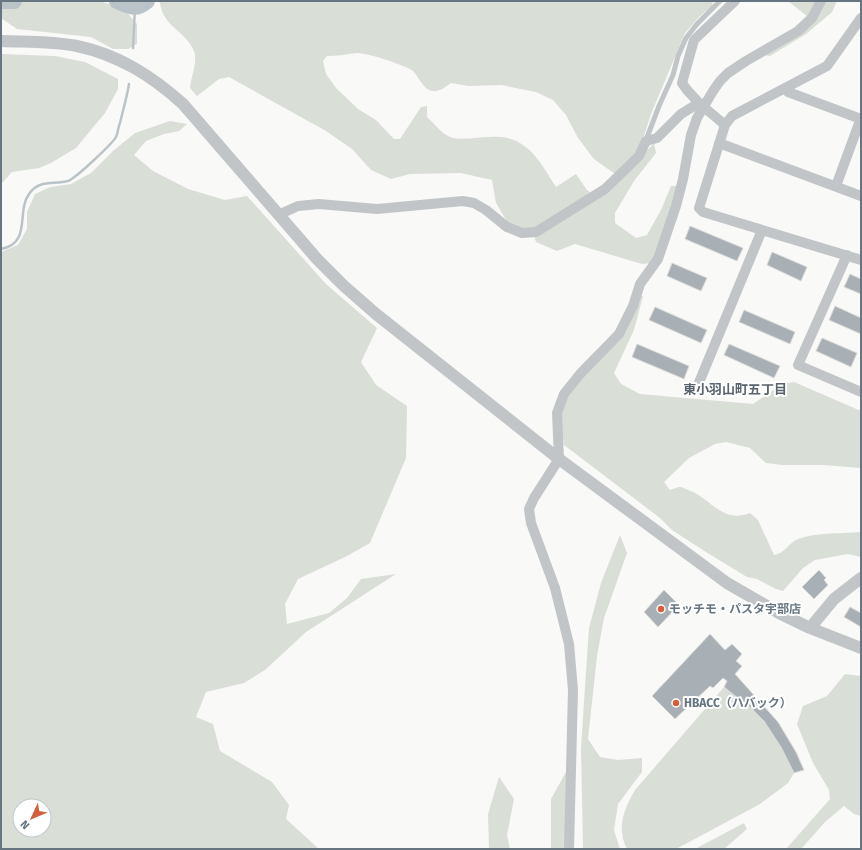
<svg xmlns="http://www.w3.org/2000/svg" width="862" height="850" font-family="'Fira Sans','Noto Sans JP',sans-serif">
<rect width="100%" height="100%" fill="#f9f9f7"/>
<path fill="#d9ded7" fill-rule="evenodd" d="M7,1H99L123,8L137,24V44L128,49H113L91,37L17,29L1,18V4Z
M157,1H713L712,6L699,17L685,33L651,114L642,142L635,156L615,174L594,159L578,138L566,115L553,100L536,92L501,85L469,86L451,83C445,87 440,92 432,91C423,89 419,77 413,71C405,65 368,53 357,53C347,54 337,56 327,56L323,61L326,74L336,88L358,109L376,120L394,139H400L421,107L427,106V117C435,124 442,135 453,138C463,140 479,137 490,137C526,134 539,160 556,187L576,174L587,190L598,198L633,166L654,143L656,153L634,181L615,213V223L636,238L647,235L661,210L671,186H678L653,263L642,264L575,244L557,251L536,242L532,228L521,231L508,223L496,203L492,180L461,173L410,174L391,179L371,170L352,149L326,131L229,77L219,79L197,96L190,88C191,76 198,62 194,51C186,31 163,27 160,3Z
M788,1H837L832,12L806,34L770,56L764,55L804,30L807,16Z
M1,54L55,56L85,62L118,79V89L105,113L76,148L51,163L39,168L12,172L1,184Z
M170,121L187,124L179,131L164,134L146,141L134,155L153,171L188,189L225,200L247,196L326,284L377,328L361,362L376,385L407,406L406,458L370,543L345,557L298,579L285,604L287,624L329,613L347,598L361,579L396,574L306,632L265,670L244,683L206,692L196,717L213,724L220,751L272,782L289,805L286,819L319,849H1V252L18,245L27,229V212L35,194L50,187L71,184L91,173L113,151L135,133ZM20,806H44V830H20Z
M641,296H643L634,330L614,373L621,384L640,394L753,404L782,384L794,382L861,411V468L823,465H782L766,463L750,448L726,442L715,444L689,458L664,482L670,490C673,489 677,487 680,487C682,487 686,489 688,490C711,498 722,524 750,513L758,520L774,555C784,554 788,544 796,540C813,532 842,534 861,532V557L848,554L815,560L803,568L783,591L776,589L757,579L747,577L706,552L672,530L660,518L564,445L561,422L562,405L573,388Z
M620,535L627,553L604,618L597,656L588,739L600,757L618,760L642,758V772L618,804L614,830L620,849H583L581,747L589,628L601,583Z
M845,674L861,676V816L854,814L844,806L825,822L801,849H786L830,799L829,790L813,763L797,724L803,706L827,696Z
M724,687C733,694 743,700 751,708C771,725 783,750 794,773L788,783L760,804L676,849H627C616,828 624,809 635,790Z
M566,772V849H551V799Z
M499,777L514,799L507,835L510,849H489L488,814Z
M744,823L747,829L724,849H695Z"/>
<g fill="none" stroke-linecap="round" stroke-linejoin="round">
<path stroke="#bac4c8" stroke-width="2.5" d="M133,48L135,8
M1,249C32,243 16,212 29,194C39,179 54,185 68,181C76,178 112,144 116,137C118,133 118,127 120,123C123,110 127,97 129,84"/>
<path stroke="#bac4c8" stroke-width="16" d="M1,1H14
M117,1C130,6 135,11 147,1"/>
</g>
<path fill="#a9b0b5" stroke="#dbdbd9" d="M690,226L743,248L737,261L685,239Z
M772,252L807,267L801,281L767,265Z
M672,263L707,278L701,291L667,276Z
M850,274L861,279V294L844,287Z
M835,306L861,318V334L829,320Z
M655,307L707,330L701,343L649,320Z
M744,310L795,332L790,344L739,322Z
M822,338L857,353L851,367L816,351Z
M637,344L689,366L684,379L632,357Z
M729,344L780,366L774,378L724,355Z
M819,570L826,578L824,580L828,585L814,599L802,587Z
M664,590L679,605L658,627L644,612Z
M850,607L861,613V627L844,617Z
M710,634L725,650L732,644L742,654L736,661L742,666L735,674L778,722L796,752L804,770L794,773L781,747L764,721L752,709L724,687L727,681L723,678L713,688L710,686L675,719L652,696Z"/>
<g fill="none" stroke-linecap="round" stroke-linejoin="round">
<path stroke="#c1c5c8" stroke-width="5" d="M646,140L659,106L673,75L678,56L686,38L697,24L720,1"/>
<path stroke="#c1c5c8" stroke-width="10" d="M861,18L827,66L732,116L725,125L699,208L703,212L861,260
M785,88L788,92L861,119
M699,103L687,90L682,83L694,40L735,1
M719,143L861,196
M836,186L861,118
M278,215L298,206L319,204L377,209L463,201L474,203L486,210L507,227L522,233L536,232L605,189L639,156L646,141L657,138L681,114L699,103L725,125
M847,255L798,365L861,392
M698,385L762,230
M569,849L573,690L569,644L555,588L531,523L529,509L534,498L559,459L557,413L564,394L580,374L619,334L633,306L640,284L658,259L676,206L683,179L691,135L697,118L713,91L720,81L728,73L746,61L798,31L812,18L821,1"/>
<path stroke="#c1c5c8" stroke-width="12" d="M1,41C26,42 52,41 77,46C119,55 152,76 183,104L317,259L344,286L376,314L559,459L727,583L779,613L810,628L861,648
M810,628L834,599L861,578"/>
</g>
<g fill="#d35f3d" stroke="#fff" stroke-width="1.5">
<circle cx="661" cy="609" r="4"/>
<circle cx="676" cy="703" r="4"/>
</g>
<g text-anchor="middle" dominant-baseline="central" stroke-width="4" stroke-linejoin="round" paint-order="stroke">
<g font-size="12" font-weight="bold" fill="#66757f" stroke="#fff" text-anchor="start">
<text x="669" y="609">モッチモ・パスタ宇部店</text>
<text x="684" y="703">HBACC（ハバック）</text>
</g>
<g font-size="13" font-weight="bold" fill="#58636b" stroke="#fff">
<text x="735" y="389">東小羽山町五丁目</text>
</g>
</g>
<rect width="862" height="850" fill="none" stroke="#66757f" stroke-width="4"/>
<g transform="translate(32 818) rotate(226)"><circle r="19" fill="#ffffff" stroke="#c2c8cc"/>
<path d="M0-3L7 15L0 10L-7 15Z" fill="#d35f3d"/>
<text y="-6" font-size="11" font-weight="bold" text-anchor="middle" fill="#66757f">N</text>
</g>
</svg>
